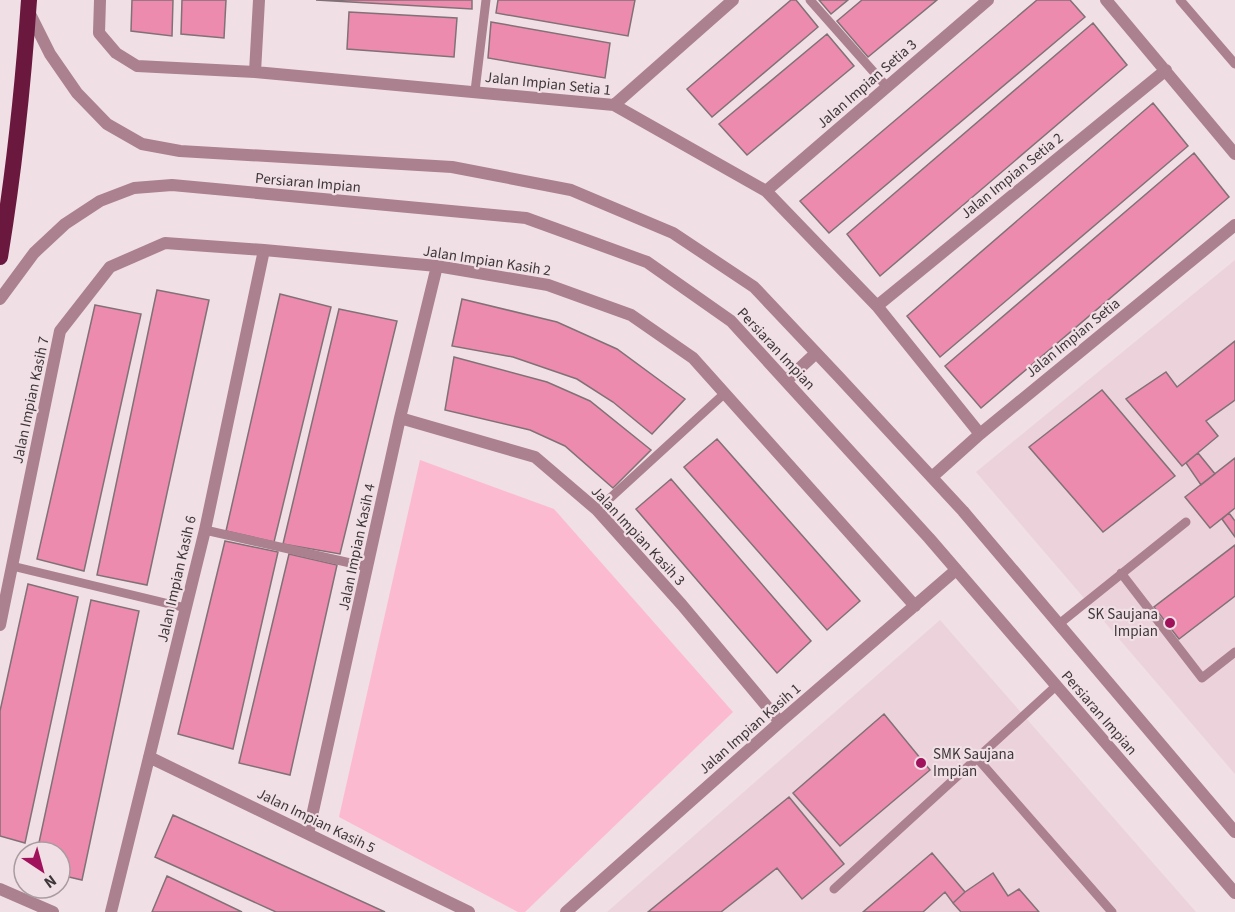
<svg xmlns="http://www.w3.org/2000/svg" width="1235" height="912" font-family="'Source Sans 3',sans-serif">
<rect width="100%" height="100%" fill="#f0dfe4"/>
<path fill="#ecd2da" d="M1235,260V774L976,472Z
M940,620L1196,912H607Z"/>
<path fill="#fcbad0" d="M420,460L554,509L733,712L525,912H518L339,817Z"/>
<path fill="#ed8baf" stroke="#817176" stroke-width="1.5" d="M132,0H173L172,36L131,31Z
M182,0H226L224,38L181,34Z
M316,0H472V9Z
M498,0H635L628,36L496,13Z
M791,0H796L818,27L712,117L687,89Z
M819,0H848L831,14Z
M862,0H937L868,57L837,21Z
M1037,0H1070L1085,17L829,233L800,201Z
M349,12L457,18L454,57L347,49Z
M491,22L610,43L605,78L488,58Z
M1093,23L1127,65L880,276L847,234Z
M827,34L854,66L747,155L719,124Z
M1153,103L1188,146L940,357L907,316Z
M1194,153L1229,197L981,408L945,366Z
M157,290L209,300L147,585L97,575Z
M280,294L331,307L274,542L226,531Z
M462,299L557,322L617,349L685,399L652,434L613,402L577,379L513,357L452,346Z
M95,305L141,314L84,571L37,559Z
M339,309L397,321L340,554L283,544Z
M1235,341V400L1206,421L1218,436L1182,466L1126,399L1166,372L1177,387Z
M454,357L547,382L590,401L651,450L613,488L565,446L530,430L445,410Z
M1102,390L1175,476L1103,532L1029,447Z
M717,439L860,601L827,630L684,467Z
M1198,453L1215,474L1201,485L1186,463Z
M1235,458V508L1210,528L1185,497Z
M671,479L811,641L777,673L636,509Z
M1229,513L1235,521V537L1222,519Z
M225,541L278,552L233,749L178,734Z
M1235,545V596L1179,639L1154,607Z
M289,554L337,565L290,775L239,763Z
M28,584L78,597L25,843L0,836V711Z
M91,600L139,611L82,880L60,875V852H37Z
M884,714L930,770L840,846L793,793Z
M789,797L844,864L802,899L777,868L721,912H648Z
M173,815L385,912H276L155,857Z
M932,853L965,892L953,903L945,892L923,912H863Z
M993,873L1008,896L1019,889L1039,912H961L953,903L965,892Z
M167,876L242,912H152Z"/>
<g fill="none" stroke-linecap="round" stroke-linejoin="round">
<path stroke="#ab808f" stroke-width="9" d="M810,0L887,87
M1180,0L1235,64
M475,91L486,0
M597,510L725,393
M205,530L368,567
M12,566L186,608
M1121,573L1202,678L1235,652
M1059,624L1186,522
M977,758L1112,912
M834,889L1056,686"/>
<path stroke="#ab808f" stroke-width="12" d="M100,0L99,33L116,53L137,66L255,72L614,105L766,191L877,306L980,434
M1106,0L1235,154
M255,72L259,0
M614,105L733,0
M766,191L988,0
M877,306L1166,70
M400,418L535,457L597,510L682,605L780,722
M932,477L980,434L1235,225
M0,625L60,331L110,267L165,243L264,250L437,266L548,285L631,315L693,358L915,606
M149,757L469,912
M308,834L400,418L437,266
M0,889L53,912
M111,912L205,530L264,250
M566,912L780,722L956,570"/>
<path stroke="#ab808f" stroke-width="12" d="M29,12L50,54L77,93L107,124L142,144L180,151L452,167L571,190L673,233L754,287L839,377L963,511L1235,832
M0,299L34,253L65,224L100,201L134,188L172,185L526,218L647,262L731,321L929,538L1235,893
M786,381L816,353"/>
<path stroke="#6a183e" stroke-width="16" d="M0,257C14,172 23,87 29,0"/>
</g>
<g fill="#a0125b" stroke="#f0dfe4" stroke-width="2">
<circle cx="1170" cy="623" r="6"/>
<circle cx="921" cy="763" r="6"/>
</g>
<g text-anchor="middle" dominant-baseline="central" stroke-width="4.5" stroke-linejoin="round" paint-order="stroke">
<g font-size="15" fill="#3e3739" stroke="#f0dfe4">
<text transform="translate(548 84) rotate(6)">Jalan Impian Setia 1</text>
<text transform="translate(867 84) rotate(-41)">Jalan Impian Setia 3</text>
<text transform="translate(1012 176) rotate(-39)">Jalan Impian Setia 2</text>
<text transform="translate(308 183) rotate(5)">Persiaran Impian</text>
<text transform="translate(487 261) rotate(9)">Jalan Impian Kasih 2</text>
<text transform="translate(1073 338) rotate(-39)">Jalan Impian Setia</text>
<text transform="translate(776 349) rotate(47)">Persiaran Impian</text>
<text transform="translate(31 400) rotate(-78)">Jalan Impian Kasih 7</text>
<text transform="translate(638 536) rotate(47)">Jalan Impian Kasih 3</text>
<text transform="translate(357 547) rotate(-78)">Jalan Impian Kasih 4</text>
<text transform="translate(177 579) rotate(-77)">Jalan Impian Kasih 6</text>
<text transform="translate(1099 713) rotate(49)">Persiaran Impian</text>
<text transform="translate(750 729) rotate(-41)">Jalan Impian Kasih 1</text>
<text transform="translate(316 821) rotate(26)">Jalan Impian Kasih 5</text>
</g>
<g font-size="15" fill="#3e3739" stroke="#f0dfe4" text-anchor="end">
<text x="1158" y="614">SK Saujana<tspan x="1158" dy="17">Impian</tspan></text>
<text x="933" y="754" text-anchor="start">SMK Saujana<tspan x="933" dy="17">Impian</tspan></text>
</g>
</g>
<g transform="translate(42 870) rotate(144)"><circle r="28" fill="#f0dfe4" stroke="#a99ca0" stroke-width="1.5"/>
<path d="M0-4.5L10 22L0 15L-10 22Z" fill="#a0125b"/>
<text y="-9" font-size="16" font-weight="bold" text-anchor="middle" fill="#3e3739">N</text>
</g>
</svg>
